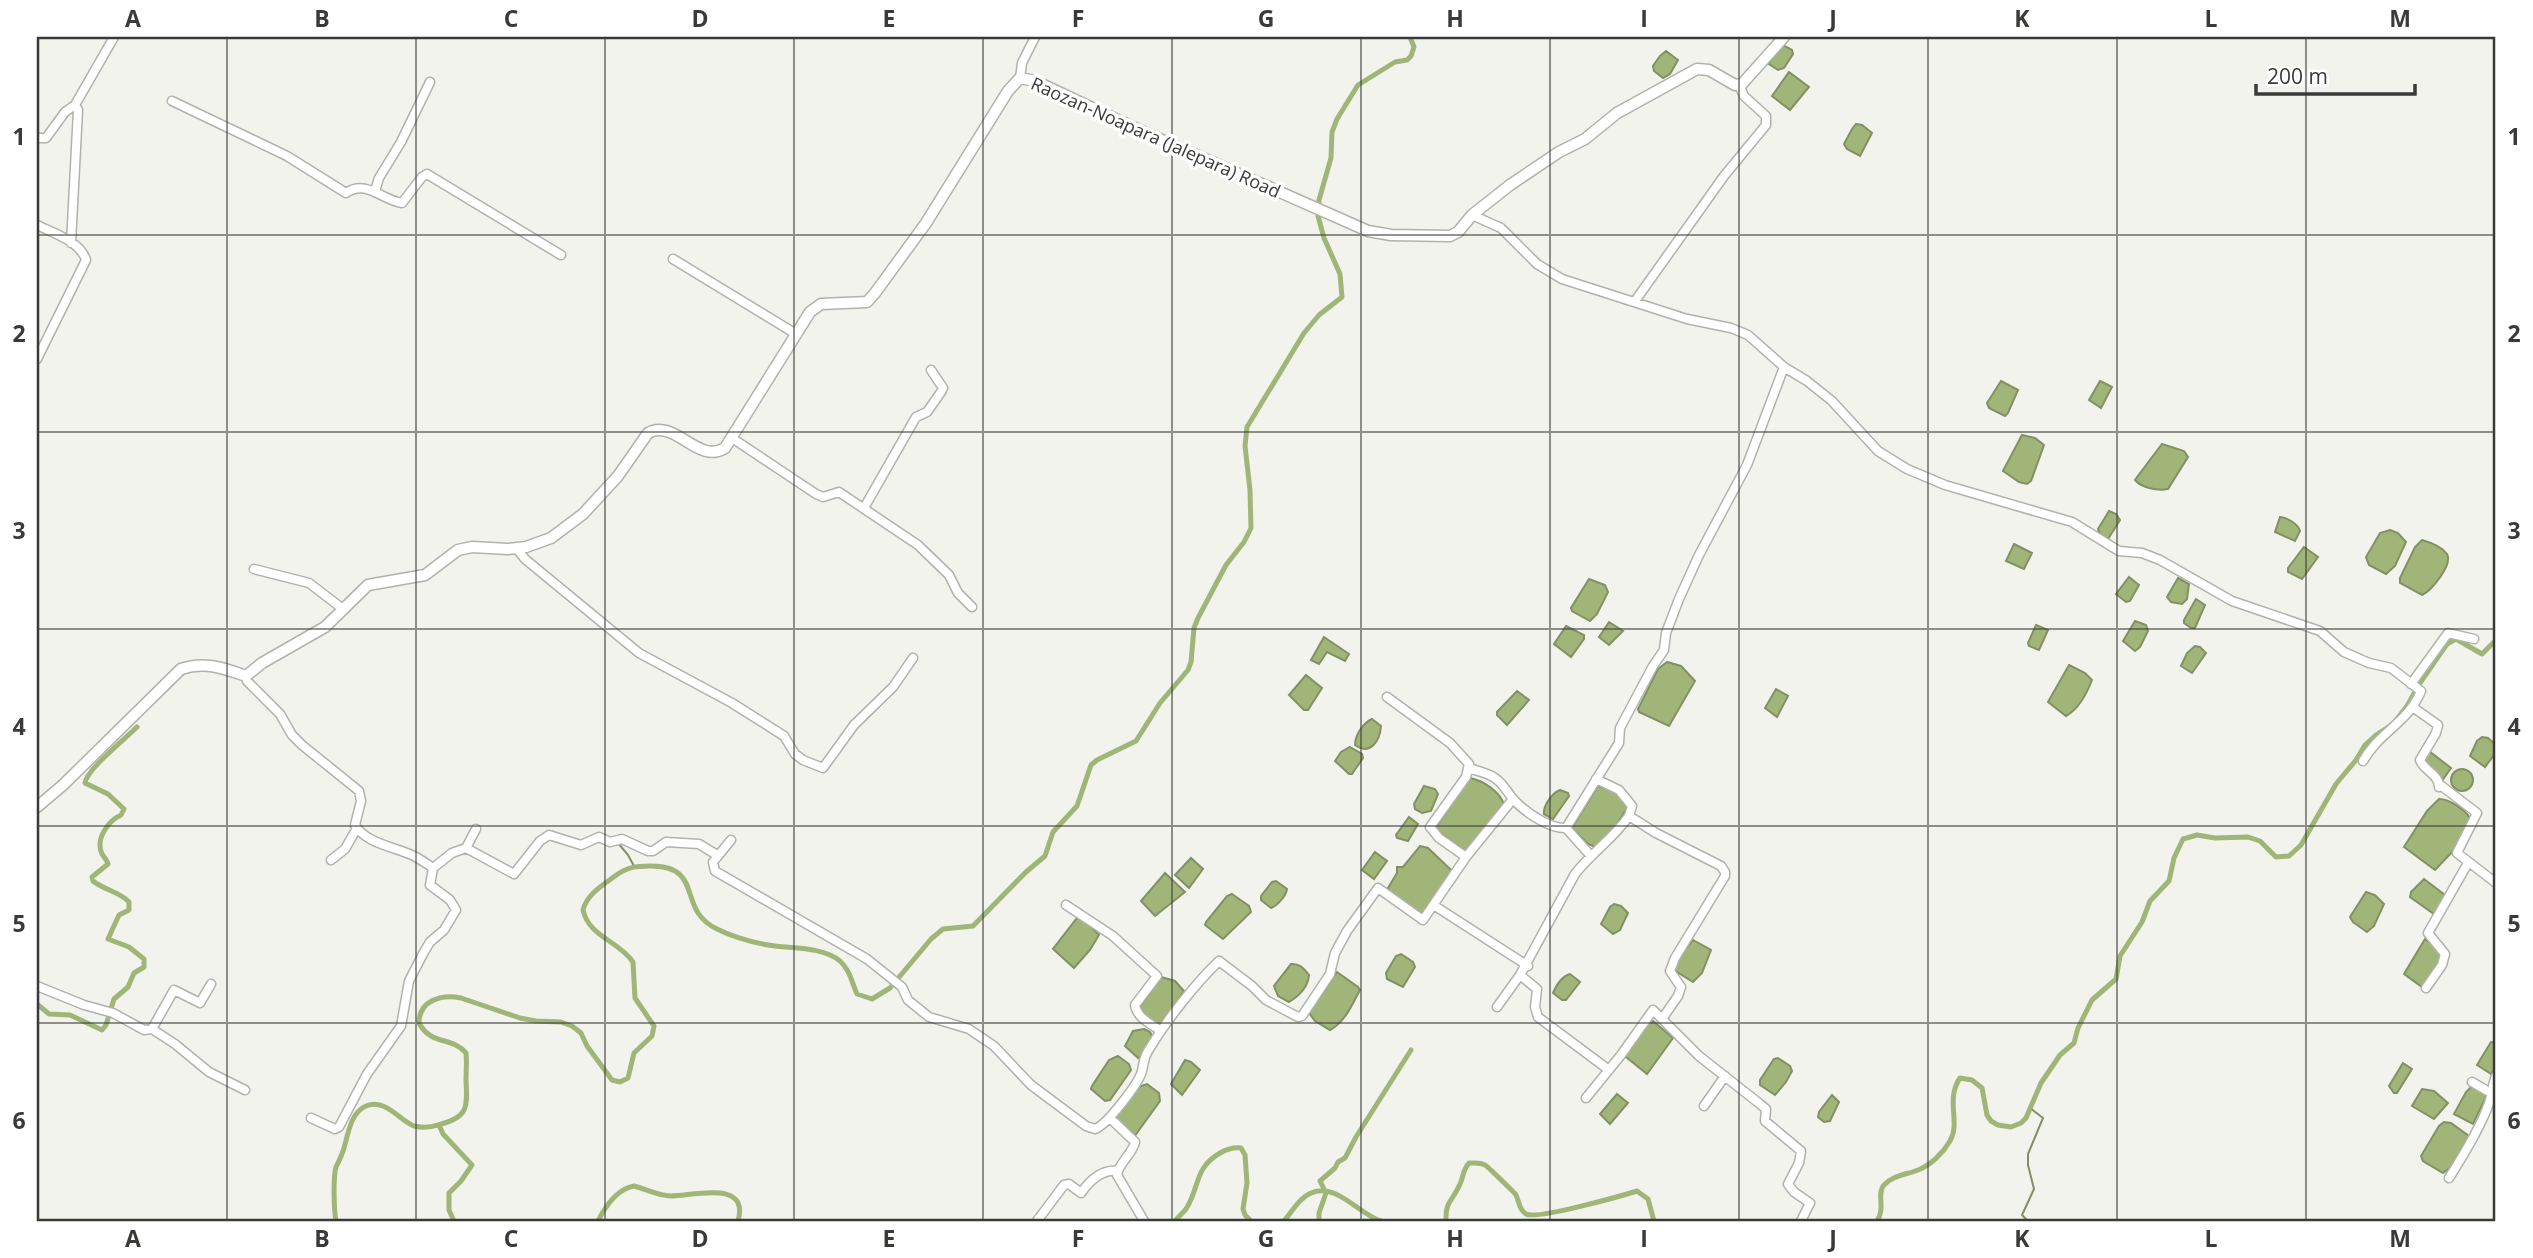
<svg xmlns="http://www.w3.org/2000/svg" width="2533" height="1258" font-family="'Open Sans',sans-serif">
<rect width="100%" height="100%" fill="#f1f3ec"/>
<path fill="#a2b578" stroke="#839065" stroke-width="2" d="M1783,45L1792,50L1793,54L1784,68L1778,70L1769,64L1770,61Z
M1666,51L1678,60L1670,74L1663,78L1654,71L1653,66L1660,56Z
M1789,72L1809,87L1790,110L1772,96Z
M1856,124L1862,125L1872,133L1860,156L1847,149L1844,144L1852,129Z
M2001,381L2018,390L2008,413L2005,416L1989,408L1987,403Z
M2100,381L2112,387L2101,408L2089,400Z
M2022,435L2035,438L2044,445L2031,481L2027,484L2019,482L2003,471Z
M2162,444L2184,451L2188,457L2168,489C2157,491 2142,488 2135,480Z
M2109,511L2116,514L2120,520L2108,539L2100,534L2098,529Z
M2280,517C2288,518 2298,524 2300,531L2295,541L2275,532Z
M2390,530L2398,533L2406,542L2395,566L2386,574L2369,565L2366,557L2380,533Z
M2422,540C2429,542 2442,547 2447,554C2453,565 2431,591 2422,595L2400,583V578L2415,547Z
M2014,544L2032,553L2024,569L2006,561Z
M2304,547L2318,557L2302,579L2288,572V568Z
M2129,577L2139,585L2130,601L2126,602L2116,594Z
M2178,578L2189,584L2187,599L2182,604L2171,602L2167,597Z
M1589,579L1605,585L1608,592L1597,614L1590,621L1572,611L1571,608Z
M2196,599L2205,605L2195,628H2191L2184,623V620Z
M2135,621L2146,625L2148,631L2140,647L2135,651L2123,641Z
M1609,622L1623,631L1609,645L1599,637Z
M2036,625L2048,630L2039,650L2029,646L2028,643Z
M1566,626L1584,635V639L1571,657L1554,644Z
M1324,637L1349,654L1345,661L1327,652L1319,664L1311,660Z
M2195,646L2200,647L2206,653L2192,673L2181,666L2187,653Z
M1667,662L1681,666L1695,681L1669,726L1639,712L1638,709L1658,669Z
M2069,665L2085,673L2092,680C2087,693 2079,709 2066,716L2048,702Z
M1306,675L1322,688L1308,710H1304L1289,695Z
M1776,689L1788,696L1777,717L1765,708Z
M1517,691L1529,700L1507,725L1497,715V712Z
M1372,719L1381,726C1380,741 1370,756 1355,745C1355,735 1363,723 1372,719Z
M2482,737L2488,738L2496,745L2494,755L2485,767L2470,756L2477,741Z
M1350,747L1362,754L1363,758L1352,774H1349L1335,761L1341,752Z
M2429,751L2451,768L2442,781L2423,760Z
M2451 780a11 11 0 1 1 22 0a11 11 0 1 1-22 0Z
M1470,778C1484,781 1499,791 1504,804L1470,849L1465,851L1435,829Z
M1424,786L1435,789L1438,794L1431,811L1422,813L1415,809L1414,804Z
M1598,786L1616,792L1629,805L1606,841L1595,847L1588,844L1572,828Z
M1560,790L1568,793L1569,796L1553,819L1544,814C1543,806 1552,793 1560,790Z
M2439,799C2449,799 2464,809 2470,818L2456,848L2435,870L2404,847L2427,811Z
M1409,817L1418,824L1408,841L1397,838L1396,835Z
M1420,846L1428,848L1452,871L1422,914L1391,893L1388,888L1397,873V867H1403Z
M1375,852L1387,861L1374,879L1362,870Z
M1191,858L1203,869L1189,888L1175,875Z
M1165,873L1185,892L1155,916L1141,901Z
M2424,879L2445,895L2434,914L2410,897L2411,892Z
M1276,881L1287,889C1286,896 1277,906 1271,908L1261,900V896L1272,882Z
M2366,892L2375,895L2384,904L2374,926L2367,932L2353,922L2350,917Z
M1232,894L1249,906L1251,912L1223,939L1205,925L1206,922L1227,896Z
M1614,904L1621,906L1628,913L1620,930L1613,934L1601,924L1610,907Z
M1077,918L1086,921L1099,935L1090,950L1074,968L1053,949Z
M2425,939L2436,947L2443,957L2422,987L2404,974Z
M1693,940L1711,950L1702,973L1693,982L1674,970L1681,954Z
M1401,954L1413,962L1415,967L1403,987L1387,979L1386,973L1396,956Z
M1291,964C1300,963 1304,969 1309,975C1308,988 1299,996 1289,1002L1278,996L1274,986Z
M1337,972L1358,987L1360,990C1352,1005 1345,1022 1330,1030L1315,1021L1309,1013Z
M1570,974L1580,982L1566,1000H1562L1553,993C1556,986 1562,976 1570,974Z
M1161,977L1175,981L1184,991L1161,1025H1158L1142,1014L1139,1008Z
M1653,1021L1673,1038L1647,1074L1626,1057V1055L1649,1023Z
M1144,1029L1150,1032L1153,1038L1141,1056L1138,1058L1125,1046L1133,1031Z
M2491,1042L2496,1043V1068L2491,1074L2477,1065Z
M1118,1056L1129,1064L1131,1070L1110,1100L1105,1101L1091,1089L1092,1086L1109,1060Z
M1778,1058L1790,1066L1792,1071L1786,1082L1775,1095L1760,1085V1080L1774,1059Z
M1185,1060L1191,1062L1200,1070L1182,1095L1171,1084Z
M2403,1063L2412,1069L2397,1093H2394L2389,1086Z
M1147,1084L1159,1093L1160,1101L1134,1137L1114,1119L1138,1087Z
M2473,1085L2487,1095L2473,1124L2454,1114L2466,1092Z
M2422,1089L2434,1091L2448,1103L2434,1119L2412,1106Z
M1617,1094L1628,1103L1610,1124L1600,1114Z
M1832,1095L1839,1102L1830,1121L1824,1122L1818,1117L1819,1112Z
M2444,1122L2451,1123L2469,1136L2451,1167L2443,1173L2423,1161L2421,1156L2439,1126Z"/>
<g fill="none" stroke-linecap="round" stroke-linejoin="round">
<path stroke="#839065" stroke-width="2" d="M618,843L628,855L634,866
M2028,1221L2022,1215L2034,1189L2028,1165V1154L2043,1118L2030,1108"/>
<path stroke="#a2b578" stroke-width="5" d="M37,1004L49,1014L70,1015L102,1030L106,1025L114,999L128,987L134,973L144,967V959L129,947L108,939L119,915L129,910V902C120,892 104,890 93,881L92,877L108,864C107,860 104,857 102,854C95,839 108,821 121,815L124,809L108,794L85,783C87,769 125,739 137,727
M439,1125L443,1134L472,1165L461,1181L449,1193V1210L454,1221
M336,1221C334,1211 333,1177 336,1167C339,1161 342,1155 344,1148C348,1134 351,1112 366,1106C385,1098 399,1120 414,1126C423,1128 433,1127 441,1124C470,1117 467,1104 466,1080C466,1070 467,1062 466,1053C452,1036 431,1046 419,1023C419,1000 442,994 461,998L520,1018L536,1021L561,1022L572,1026L581,1033L587,1046L612,1080L620,1082L628,1078L634,1053L652,1036L654,1026L635,998L633,962C619,941 589,937 583,910C587,894 603,885 615,876C627,867 636,866 650,866C706,866 675,909 717,929C733,937 751,942 768,945C791,949 821,946 840,961C850,970 852,983 857,994L872,999L890,988L931,939L943,929L973,926L1026,872L1045,856L1053,832L1077,806L1091,765L1097,760L1136,741L1160,703L1188,670L1191,662L1194,628L1198,618L1226,565L1244,542L1251,528L1250,490L1245,446L1247,427L1304,333L1319,315L1342,297L1340,274L1324,238L1318,216L1319,200L1331,158L1332,132L1337,119L1358,85L1395,62L1407,60L1411,56L1414,47L1410,37
M598,1221C605,1207 617,1189 634,1186C646,1189 658,1196 671,1196C693,1196 750,1179 738,1221
M1175,1221C1178,1217 1183,1213 1186,1209C1200,1187 1194,1168 1220,1153C1227,1149 1233,1147 1241,1148L1245,1155L1247,1183L1243,1209L1245,1215L1251,1221
M1284,1221C1292,1212 1299,1198 1311,1193C1337,1182 1359,1215 1381,1221
M1319,1221V1213L1326,1193L1320,1181L1335,1168L1338,1162L1345,1158L1356,1137L1411,1050
M1446,1221C1445,1201 1453,1201 1460,1184C1464,1176 1462,1171 1469,1163C1474,1163 1480,1162 1485,1165C1487,1166 1515,1193 1516,1195C1519,1201 1519,1210 1526,1214C1536,1220 1621,1196 1637,1191L1648,1199L1654,1221
M1877,1221C1886,1208 1876,1194 1884,1185C1893,1175 1906,1175 1918,1170C1931,1165 1943,1153 1950,1141C1961,1122 1945,1100 1960,1078L1972,1080L1982,1088L1987,1115L1991,1121L1998,1125L2011,1127L2021,1123L2026,1118L2041,1083L2060,1055L2074,1043L2078,1028L2092,1000L2116,979L2120,956L2142,922L2150,901L2169,881L2174,858L2183,839L2197,835L2215,838L2248,837L2260,841L2276,857L2289,856L2301,845L2336,784L2356,760L2365,745L2376,735L2393,724L2407,706L2420,683L2447,644L2456,639L2482,654L2496,640"/>
<defs>
<path id="minor" d="M1020,78L1022,63L1035,37
M172,101L287,156L346,193C366,179 382,200 402,203L422,177L427,174L561,255
M37,138H46L65,112L75,105L114,37
M375,191L379,178L401,142L430,82
M1472,215L1501,228L1537,264L1562,279L1687,319L1731,328L1748,335L1784,367L1807,381L1832,401L1878,451L1907,469L1945,485L2072,522L2119,551L2142,553L2160,560L2232,601L2320,631L2344,652L2369,663L2391,668L2421,691C2408,723 2380,731 2363,761
M37,225C53,233 80,241 86,260L37,359
M71,243L78,110L75,105
M673,259L796,334
M1635,301L1724,176L1766,125V116L1744,96L1739,85
M732,438L816,494L823,497L839,492L918,545L949,575L958,593L972,607
M864,508L916,417L927,412L941,392L943,388L931,370
M516,548L525,559L639,653L732,703L784,736L795,754L803,760L823,768L854,725L893,687L913,658
M254,569L309,583L343,609
M246,676L247,681L280,714L292,735L302,745L359,791L361,801L355,825C366,844 396,847 414,856C420,859 427,864 433,868L452,853L466,848L514,874L540,841L549,835L581,845L599,837L610,842L622,839L648,851H653L666,842L699,844L717,855
M2411,684L2448,633L2474,639
M1387,697L1450,743L1469,764L1466,777L1430,827L1439,838L1466,857
M2414,708L2438,725L2436,733L2420,760C2424,771 2439,774 2439,787
M1469,768C1477,771 1488,773 1495,778C1506,786 1508,795 1517,803C1528,814 1551,829 1566,828L1619,743L1620,728L1653,666L1664,650L1666,633L1679,599L1699,555L1747,465L1784,367
M1596,779L1619,790L1632,806L1629,816L1656,833L1721,866L1725,872V876L1675,958L1670,971L1681,987L1678,996L1662,1019
M2439,784L2477,813L2457,853L2496,883
M1566,828L1591,856
M731,840L713,862L715,871L867,959L902,987L908,1000L929,1017L969,1029L994,1046L1031,1085L1086,1126L1095,1129C1107,1125 1139,1083 1142,1071C1144,1063 1143,1059 1148,1051C1166,1021 1194,985 1219,961L1252,986L1266,1000L1298,1017L1302,1016L1330,974L1335,953L1347,931L1378,888L1423,920L1466,857L1513,799
M466,848L476,829
M331,860L345,849L357,828
M1066,905L1113,936L1157,976L1135,1005C1137,1018 1151,1024 1161,1031
M1435,906L1528,966
M1520,975L1537,989L1535,1007L1538,1017L1609,1070
M37,986L84,1005L113,1013L144,1030L152,1029L174,990L200,1003L211,984
M2426,988L2442,965L2445,954L2428,933L2468,863
M1497,1007L1520,975L1575,874C1591,853 1613,839 1629,816
M152,1029L175,1044L209,1072L245,1090
M2472,1082L2496,1096
M1586,1098L1621,1055L1653,1010L1699,1056L1760,1104L1766,1109L1765,1121L1801,1151L1799,1163L1788,1184L1794,1192L1810,1203L1801,1221
M1704,1106L1725,1076
M311,1118L335,1129L339,1127L367,1074L401,1026L409,981L424,952L430,942L444,930L456,910L450,900L430,885L433,868
M1110,1118L1135,1142C1132,1155 1119,1162 1117,1175L1144,1221
M2449,1178C2463,1156 2481,1127 2489,1103C2492,1094 2492,1086 2496,1076
M1037,1221L1064,1185L1069,1184L1081,1193C1090,1180 1102,1169 1118,1171"/>
<path id="major" d="M37,807L63,785L181,669C204,661 224,668 246,676L262,663L325,627L368,585L425,575L458,550L472,547L508,549L526,547L551,538L583,514L618,476L648,433C675,418 698,465 725,448L810,312L821,304L867,302L875,293L926,223L1008,91L1020,78L1035,81L1128,125L1368,231L1391,235L1450,236L1458,232L1472,215L1510,185L1559,152L1585,139L1617,113L1697,69L1709,70L1735,85L1742,84L1784,37"/>
</defs>
<use href="#minor" stroke="#b0b3ac" stroke-width="11"/>
<use href="#major" stroke="#b0b3ac" stroke-width="13"/>
<use href="#minor" stroke="#fff" stroke-width="8"/>
<use href="#major" stroke="#fff" stroke-width="10"/>
</g>
<path fill="none" stroke="#3a3b38" stroke-width="2" stroke-opacity="0.55" d="M227,37V1221M416,37V1221M605,37V1221M794,37V1221M983,37V1221M1172,37V1221M1361,37V1221M1550,37V1221M1739,37V1221M1928,37V1221M2117,37V1221M2306,37V1221M37,235H2496M37,432H2496M37,629H2496M37,826H2496M37,1023H2496"/>
<g text-anchor="middle" dominant-baseline="central" stroke-width="7" stroke-linejoin="round" paint-order="stroke">
<g font-size="18" fill="#3a3b38" stroke="#fff">
<text transform="translate(1156 137) rotate(24)">Raozan-Noapara (Jalepara) Road</text>
</g>
</g>
<rect width="2533" height="1258" fill="none" stroke="#ffffff" stroke-width="77"/>
<path d="M2256 84v10h159v-10" fill="none" stroke="#3a3b38" stroke-width="3.5"/>
<text x="2267" y="84" font-size="21" fill="#3a3b38" stroke="#ffffff" stroke-width="5" paint-order="stroke">200 m</text>
<rect x="38" y="38" width="2456" height="1182" fill="none" stroke="#3a3b38" stroke-width="2.5"/>
<g font-size="23" text-anchor="middle" font-weight="bold" fill="#3a3b38">
<text x="133" y="27">A</text>
<text x="322" y="27">B</text>
<text x="511" y="27">C</text>
<text x="700" y="27">D</text>
<text x="889" y="27">E</text>
<text x="1078" y="27">F</text>
<text x="1266" y="27">G</text>
<text x="1455" y="27">H</text>
<text x="1644" y="27">I</text>
<text x="1833" y="27">J</text>
<text x="2022" y="27">K</text>
<text x="2211" y="27">L</text>
<text x="2400" y="27">M</text>
<text x="19" y="145">1</text>
<text x="2514" y="145">1</text>
<text x="19" y="342">2</text>
<text x="2514" y="342">2</text>
<text x="19" y="539">3</text>
<text x="2514" y="539">3</text>
<text x="19" y="735">4</text>
<text x="2514" y="735">4</text>
<text x="19" y="932">5</text>
<text x="2514" y="932">5</text>
<text x="19" y="1129">6</text>
<text x="2514" y="1129">6</text>
<text x="133" y="1247">A</text>
<text x="322" y="1247">B</text>
<text x="511" y="1247">C</text>
<text x="700" y="1247">D</text>
<text x="889" y="1247">E</text>
<text x="1078" y="1247">F</text>
<text x="1266" y="1247">G</text>
<text x="1455" y="1247">H</text>
<text x="1644" y="1247">I</text>
<text x="1833" y="1247">J</text>
<text x="2022" y="1247">K</text>
<text x="2211" y="1247">L</text>
<text x="2400" y="1247">M</text>
</g>
</svg>
